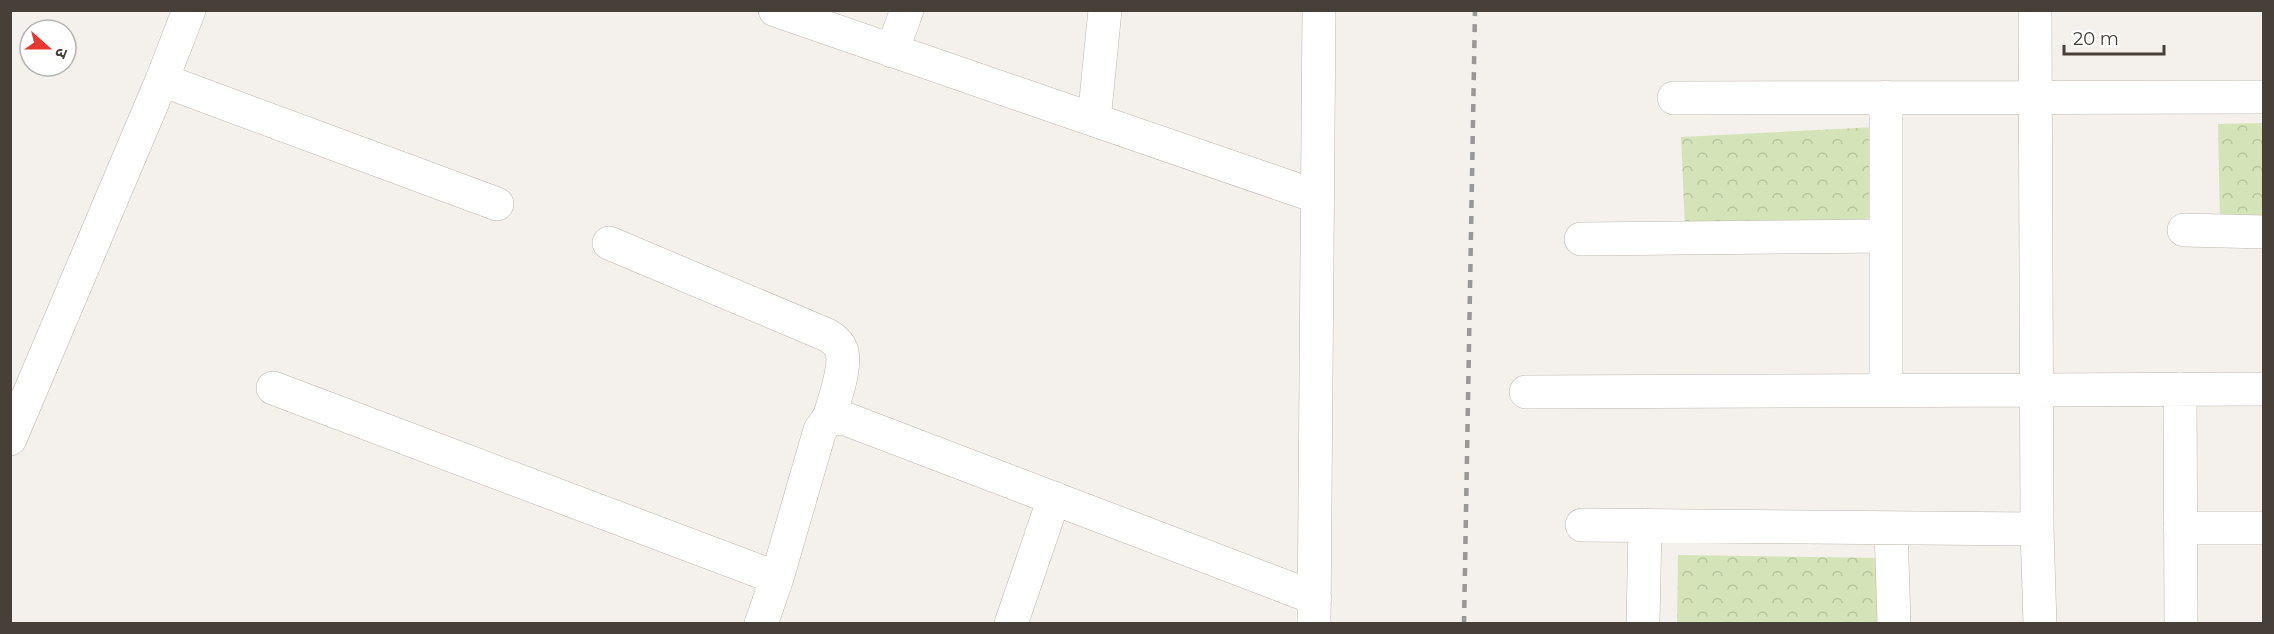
<svg xmlns="http://www.w3.org/2000/svg" width="2274" height="634" font-family="Montserrat,'Noto Sans Devanagari',sans-serif">
<defs>
<pattern id="park-crowns" width="20" height="18" patternUnits="userSpaceOnUse" patternTransform="scale(1.5)"><rect width="20" height="18" fill="#d5e4b8"/><path d="M2 6a3 3 0 1 1 6 0M12 15a3 3 0 1 1 6 0" fill="none" stroke="#b8c59f"/></pattern>
</defs>
<rect width="100%" height="100%" fill="#f4f0eb"/>
<path fill="url(#park-crowns)" d="M2263,123V225L2220,226L2218,124Z
M1876,127L1881,218L1685,228L1681,137Z
M1678,555L1881,558L1880,623L1677,624Z"/>
<g fill="none" stroke-linecap="round" stroke-linejoin="round">
<defs>
<path id="street" d="M775,10L1318,197
M2035,10L2037,529L2040,624
M892,51L907,10
M162,80L497,204
M1674,98L2264,97
M1094,120L1105,10
M2184,230L2264,232
M1581,239L1886,236
M609,243L827,335C834,339 840,344 842,352C846,369 834,401 829,418
M273,388L777,578
M2180,389L2181,624
M1886,391V97
M1526,392L2264,389
M10,439L162,80L189,10
M1582,525L2037,529
M1891,528L1894,624
M2180,528H2264
M761,624L777,578L820,430L829,418L846,419L1315,598
M1011,624L1054,498
M1314,624L1319,10
M1643,624L1645,525"/>
</defs>
<use href="#street" stroke="#bfb7ae" stroke-width="34"/>
<use href="#street" stroke="#fff" stroke-width="33"/>
<path stroke="#989898" stroke-width="4.5" stroke-dasharray="8 8" stroke-linecap="butt" d="M1464,624L1475,10"/>
</g>
<rect width="2274" height="634" fill="none" stroke="#474039" stroke-width="24"/>
<g transform="translate(48 48) rotate(111)"><circle r="28" fill="#ffffff" stroke="#b5b3b0" stroke-width="1.5"/>
<path d="M0-4.5L10 22L0 15L-10 22Z" fill="#e63830"/>
<text y="-9" font-size="16" font-weight="bold" text-anchor="middle" fill="#474039">उ</text>
</g>
<path d="M2064 45v9h100v-9" fill="none" stroke="#474039" stroke-width="3"/>
<text x="2073" y="45" font-size="18" fill="#474039" stroke="#ffffff" stroke-width="4.5" paint-order="stroke">20 m</text>
</svg>
